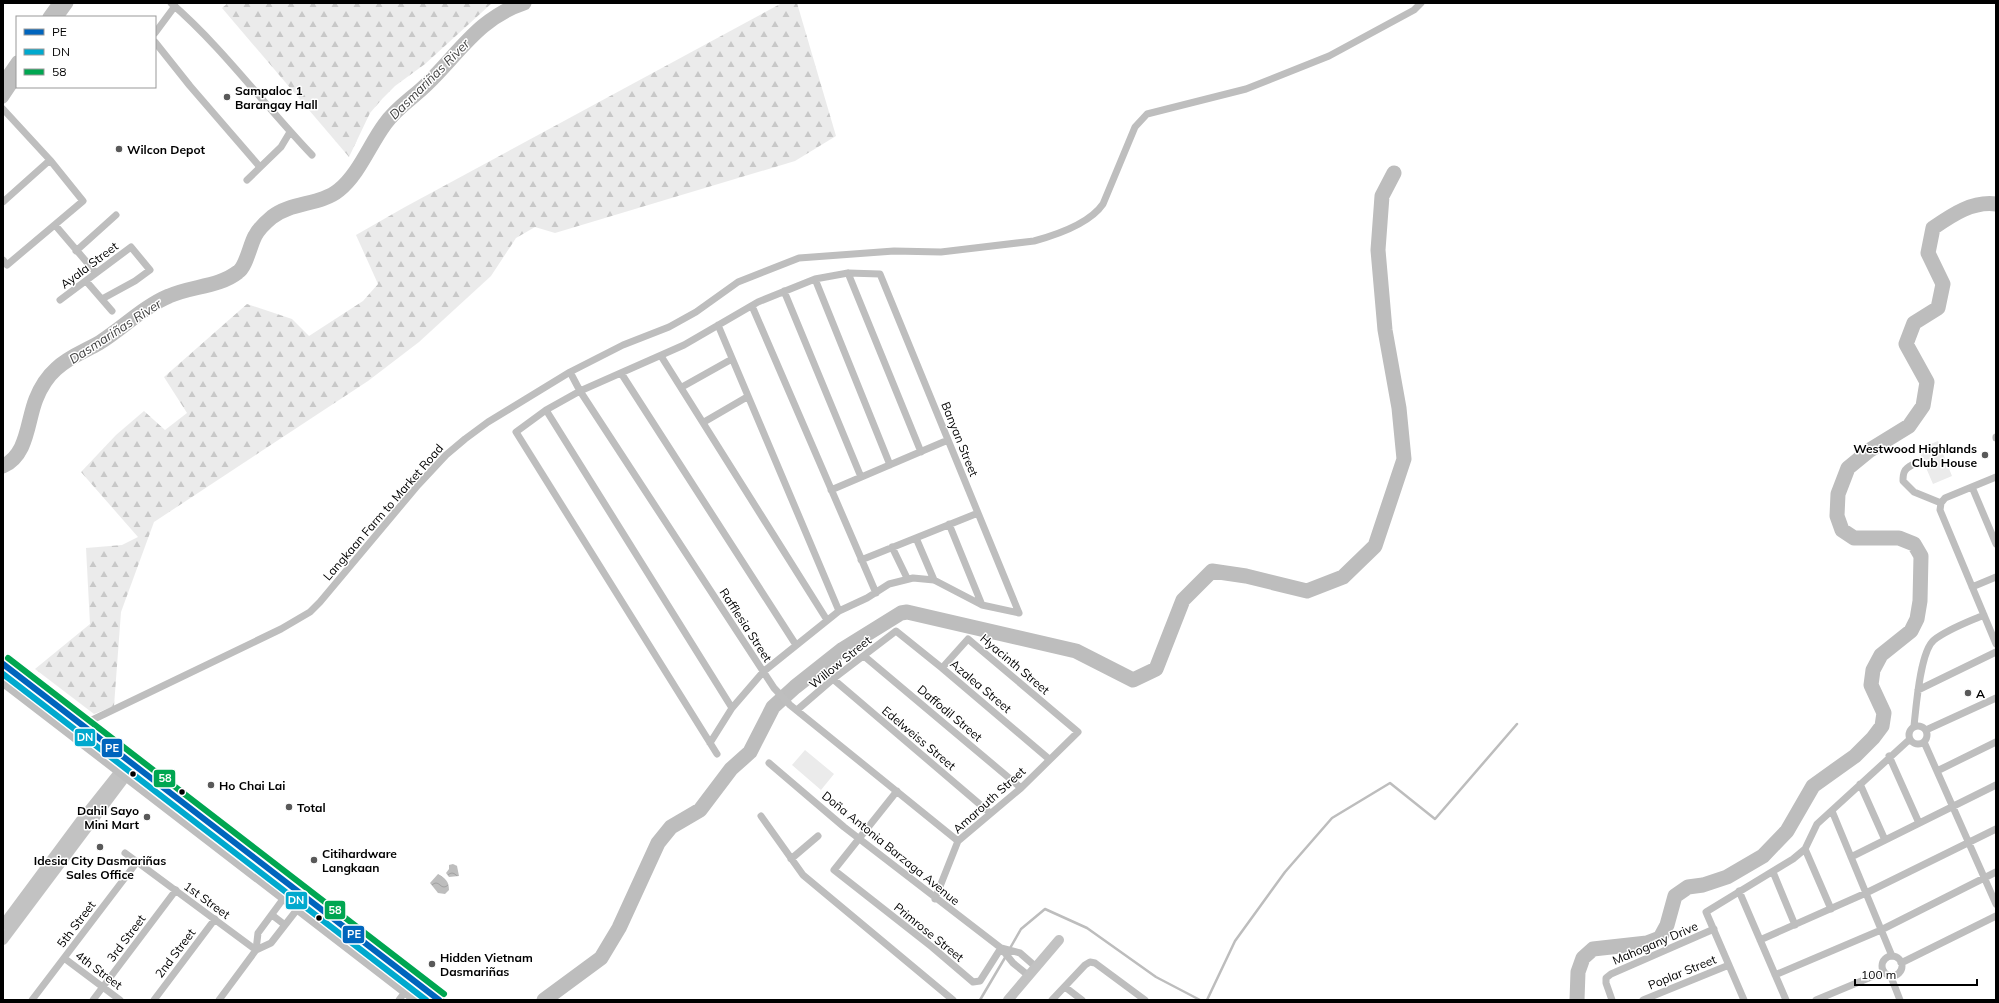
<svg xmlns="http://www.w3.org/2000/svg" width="1999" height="1003" font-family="Mulish,sans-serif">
<defs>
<pattern id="forest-firs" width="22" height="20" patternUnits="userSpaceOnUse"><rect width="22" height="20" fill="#ebebeb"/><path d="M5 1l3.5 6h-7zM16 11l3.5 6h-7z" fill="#c8c8c8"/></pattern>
<pattern id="water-waves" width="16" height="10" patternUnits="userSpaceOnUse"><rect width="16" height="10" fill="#bdbdbd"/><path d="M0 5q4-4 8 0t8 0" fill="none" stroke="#a1a1a1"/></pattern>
</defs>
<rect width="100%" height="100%" fill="#fff"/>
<path fill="url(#forest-firs)" d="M228,3H492L425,64L395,86L383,98L370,113L349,157L222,8Z
M782,3H797L836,136L795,161L555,233L535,227L516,238L491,276L419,342L368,381L154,522L121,612L114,706L94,714L35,669L90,624L86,548L122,545L138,537L81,472L116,435L144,411L165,430L187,413L164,377L247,304L292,319L309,336L363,301L378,284L356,235L405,207Z"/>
<path fill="#ebebeb" d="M1938,441L1952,476L1933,484L1918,449Z
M805,750L834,774L821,790L792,765Z"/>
<path fill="url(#water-waves)" d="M453,864L457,866L459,876L449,877L446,873L449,869V865Z
M438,874C445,878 449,881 449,890L445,894L438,893L430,883Z"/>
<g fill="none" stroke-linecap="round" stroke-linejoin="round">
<path stroke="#bdbdbd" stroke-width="2.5" d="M1009,950L1021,929L1045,909L1087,928L1156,977L1200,1000
M980,1000L1006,956
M1207,1000L1235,941L1285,872L1332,818L1390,783L1435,819L1517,724"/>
<path stroke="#bdbdbd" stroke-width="15" d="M3,466C28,455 27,421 36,399C40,389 47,377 56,369C68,357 85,351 99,343C123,328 143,307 169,296C191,286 219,287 238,272C246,267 250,245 255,236C258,230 266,222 272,217C291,202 321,205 339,190C359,174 370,144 385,124C397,107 413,98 427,84C460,52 479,18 524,3
M544,1000L601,958L619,928L658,843L671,827L700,810L731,769L750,752L773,707L795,687L843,649L901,613L907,612L1076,651L1133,680L1156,669L1183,600L1212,571L1246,576L1307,591L1343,577L1375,546L1404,459L1399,408L1385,330L1378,250L1382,196L1394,173
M1577,1000L1578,972L1583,958L1593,949L1647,943L1660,938L1667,925L1675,896L1688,887L1703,885L1727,877L1763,856L1787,831L1813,786L1855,756L1873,738L1882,726L1884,713L1871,685L1873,670L1881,655L1911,631L1917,619L1920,601L1921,556L1914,544L1899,538H1854L1842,530L1837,516L1838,494L1848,468L1870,450L1909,426L1923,406L1927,382L1906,344L1914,323L1938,308L1943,284L1928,253L1933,228C1952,215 1972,201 1996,204"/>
<path stroke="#bebebe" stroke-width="7" d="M171,3C223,48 264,105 312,155
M155,33L175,6
M155,42L190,86L260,167
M3,109L50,160L83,201L7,265L3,260
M247,180L281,147L290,132
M3,202L50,160
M55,225L96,273
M76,251L116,215
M848,273L921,452
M815,279L890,465
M86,281L112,311
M784,291L861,477
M60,300L131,247L150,270L135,281L102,299
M752,306L876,593
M718,325L839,611
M661,356L827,620
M570,372L580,391L774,688L790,705L958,841
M621,373L796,645
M682,387L732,359
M546,410L732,708
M704,422L747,397
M1996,437V438
M1912,465C1904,469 1903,473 1903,481L1914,492L1941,503
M1996,477L1945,498L1941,503L1940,510L1996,644
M1972,487L1996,544
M831,490L948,440
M949,524L982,605
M916,538L934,580
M892,547L907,578
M861,560L978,513
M1972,587L1996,577
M864,656L1021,788
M833,679L990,813
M1918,690L1996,652
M797,710L833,679L896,631L942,668L1049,759
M1909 735a9 9 0 1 1 18 0a9 9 0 1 1-18 0Z
M1914,726C1916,708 1920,651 1934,640C1948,629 1968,622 1984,615
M1926,730L1996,698
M76,738L90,721L281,629L310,612L320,602L418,485L446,455L465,439L488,422L570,372L623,345L669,327L696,312L738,282L799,258L894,251L941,252L1034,241C1056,235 1090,223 1103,204L1135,127L1147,114L1246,89L1329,56L1414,10L1421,3
M1924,742L1996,904
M710,743L732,708L763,672L839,611L867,598L889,584L913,578L934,580L982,605L1019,613
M717,754L516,432L546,410L580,391L684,345L758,302L815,279L848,273L880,274L1019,613
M1889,756L1919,823
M769,763L844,827L1001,948L1013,963L1029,976
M1937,771L1996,742
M1860,784L1885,840
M897,791L834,870L932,947L973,982L980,981L1001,948
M1832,811L1892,956
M761,816L803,875L953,1000
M1805,849L1831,909
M125,853L256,950
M1851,857L1996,785
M791,859L818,836
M1773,872L1795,925
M1739,891L1786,1000
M935,899L958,841L1021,788L1078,732L968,639L942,668
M272,915L285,925
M1760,940L1866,893L1996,829
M1001,948L1020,953L1036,967
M256,950L258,933L292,887
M1882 966a10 10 0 1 1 20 0a10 10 0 1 1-20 0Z
M64,958L120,1000
M1901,963L1996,916
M1775,975L1881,930L1996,872
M1891,977L1900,1000
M1065,987L1082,1000
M32,1000L137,862
M93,1000L176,890
M154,1000L215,919
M219,1000L256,950L271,943L306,898
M399,1000L413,981
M1052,1000L1085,965L1090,962L1095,963L1145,1000
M1612,1000L1606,983V978L1611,974L1714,929
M1643,1000L1729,965
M1744,1000L1706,912L1793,859L1805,849L1817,824L1910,739
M1816,1000L1883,972"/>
<path stroke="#c2c2c2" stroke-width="10" d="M3,925L81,820L120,771L127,766
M3,940L126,776L131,762
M1008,1000L1059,940"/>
<path stroke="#bebebe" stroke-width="11" d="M48,17L58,3
M58,17L68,3
M3,81L17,61
M3,98L17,77
M3,664L439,1000
M3,681L417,1000"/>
<defs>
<path id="bus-1" d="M3,664L439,1000"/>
<path id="bus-2" d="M3,674L426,1000"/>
<path id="bus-3" d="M8,658L444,994"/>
</defs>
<use href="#bus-1" stroke="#fff" stroke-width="9"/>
<use href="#bus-2" stroke="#fff" stroke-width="9"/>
<use href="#bus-3" stroke="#fff" stroke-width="9"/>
<use href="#bus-1" stroke="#0065bd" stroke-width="6"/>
<use href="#bus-2" stroke="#00a9ce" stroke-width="6"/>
<use href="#bus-3" stroke="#00a651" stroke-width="6"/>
</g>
<g fill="#595959" stroke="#fff" stroke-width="1.5">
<circle cx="227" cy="97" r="4"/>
<circle cx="119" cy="149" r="4"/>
<circle cx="1985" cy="455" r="4"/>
<circle cx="1968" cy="693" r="4"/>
<circle cx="211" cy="785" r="4"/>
<circle cx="289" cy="807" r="4"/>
<circle cx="147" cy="817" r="4"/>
<circle cx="100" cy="847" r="4"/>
<circle cx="314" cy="860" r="4"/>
<circle cx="432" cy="964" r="4"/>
</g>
<g fill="#000" stroke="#fff" stroke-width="1.5">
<circle cx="133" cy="774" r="3.5"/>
<circle cx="182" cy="792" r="3.5"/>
<circle cx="319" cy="918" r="3.5"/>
</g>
<g text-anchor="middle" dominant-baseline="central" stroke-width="3" stroke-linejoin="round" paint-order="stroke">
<g font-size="12" font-weight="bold" fill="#000" stroke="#fff" text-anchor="start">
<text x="235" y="90">Sampaloc 1<tspan x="235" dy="14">Barangay Hall</tspan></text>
<text x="127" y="149">Wilcon Depot</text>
<text x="1977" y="448" text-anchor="end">Westwood Highlands<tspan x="1977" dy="14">Club House</tspan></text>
<text x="1976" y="693">A</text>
<text x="219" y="785">Ho Chai Lai</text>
<text x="297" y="807">Total</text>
<text x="139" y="810" text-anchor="end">Dahil Sayo<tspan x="139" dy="14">Mini Mart</tspan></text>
<text x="322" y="853">Citihardware<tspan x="322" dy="14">Langkaan</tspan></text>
<text x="100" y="860" text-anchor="middle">Idesia City Dasmariñas<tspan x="100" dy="14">Sales Office</tspan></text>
<text x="440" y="957">Hidden Vietnam<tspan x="440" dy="14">Dasmariñas</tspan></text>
</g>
<g font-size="12" fill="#000" stroke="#fff">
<text transform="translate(89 265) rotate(-37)">Ayala Street</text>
<text transform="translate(960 439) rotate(68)">Banyan Street</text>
<text transform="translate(383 512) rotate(-49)">Langkaan Farm to Market Road</text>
<text transform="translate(746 625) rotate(57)">Rafflesia Street</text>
<text transform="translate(840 662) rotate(-39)">Willow Street</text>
<text transform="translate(1015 664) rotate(40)">Hyacinth Street</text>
<text transform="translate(981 686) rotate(40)">Azalea Street</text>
<text transform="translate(950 713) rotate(40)">Daffodil Street</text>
<text transform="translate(919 738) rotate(40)">Edelweiss Street</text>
<text transform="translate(989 800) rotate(-42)">Amarouth Street</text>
<text transform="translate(891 848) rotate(39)">Doña Antonia Barzaga Avenue</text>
<text transform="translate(207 900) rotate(36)">1st Street</text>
<text transform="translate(76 924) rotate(-53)">5th Street</text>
<text transform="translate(929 932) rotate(39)">Primrose Street</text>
<text transform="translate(126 938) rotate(-53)">3rd Street</text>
<text transform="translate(1655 943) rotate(-23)">Mahogany Drive</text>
<text transform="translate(175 953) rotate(-53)">2nd Street</text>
<text transform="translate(99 970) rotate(37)">4th Street</text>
<text transform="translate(1682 972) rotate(-22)">Poplar Street</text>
</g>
<g font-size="13" font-style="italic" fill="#424242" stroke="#fff">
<text transform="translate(429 79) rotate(-45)">Dasmariñas River</text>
<text transform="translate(115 331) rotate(-33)">Dasmariñas River</text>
</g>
</g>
<g stroke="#fff" stroke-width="1.5">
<rect x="74" y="728" width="22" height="19" rx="4" fill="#00a9ce"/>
<rect x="101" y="738" width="22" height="20" rx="4" fill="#0065bd"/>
<rect x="153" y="769" width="23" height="19" rx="4" fill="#00a651"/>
<rect x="285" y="891" width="23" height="19" rx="4" fill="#00a9ce"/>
<rect x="324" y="900" width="22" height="20" rx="4" fill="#00a651"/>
<rect x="342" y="925" width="23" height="19" rx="4" fill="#0065bd"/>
</g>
<g font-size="11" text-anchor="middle" font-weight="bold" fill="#fff">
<text x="85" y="741">DN</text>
<text x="112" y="752">PE</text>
<text x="165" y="782">58</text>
<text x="296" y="904">DN</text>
<text x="335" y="914">58</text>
<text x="354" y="938">PE</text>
</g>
<rect width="1999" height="1003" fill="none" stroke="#000000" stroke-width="8"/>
<rect x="16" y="16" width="140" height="72" fill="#ffffff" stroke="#999999"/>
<rect x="24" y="29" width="20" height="6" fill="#0065bd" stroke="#999999"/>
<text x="52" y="36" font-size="12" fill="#000000">PE</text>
<rect x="24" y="49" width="20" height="6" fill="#00a9ce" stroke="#999999"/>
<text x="52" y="56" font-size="12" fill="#000000">DN</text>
<rect x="24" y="69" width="20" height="6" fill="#00a651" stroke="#999999"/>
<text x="52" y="76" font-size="12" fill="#000000">58</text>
<path d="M1855 979v6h122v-6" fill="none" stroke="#000000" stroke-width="2"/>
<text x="1861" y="979" font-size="12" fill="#000000" stroke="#ffffff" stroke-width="3" paint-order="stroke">100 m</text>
</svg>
